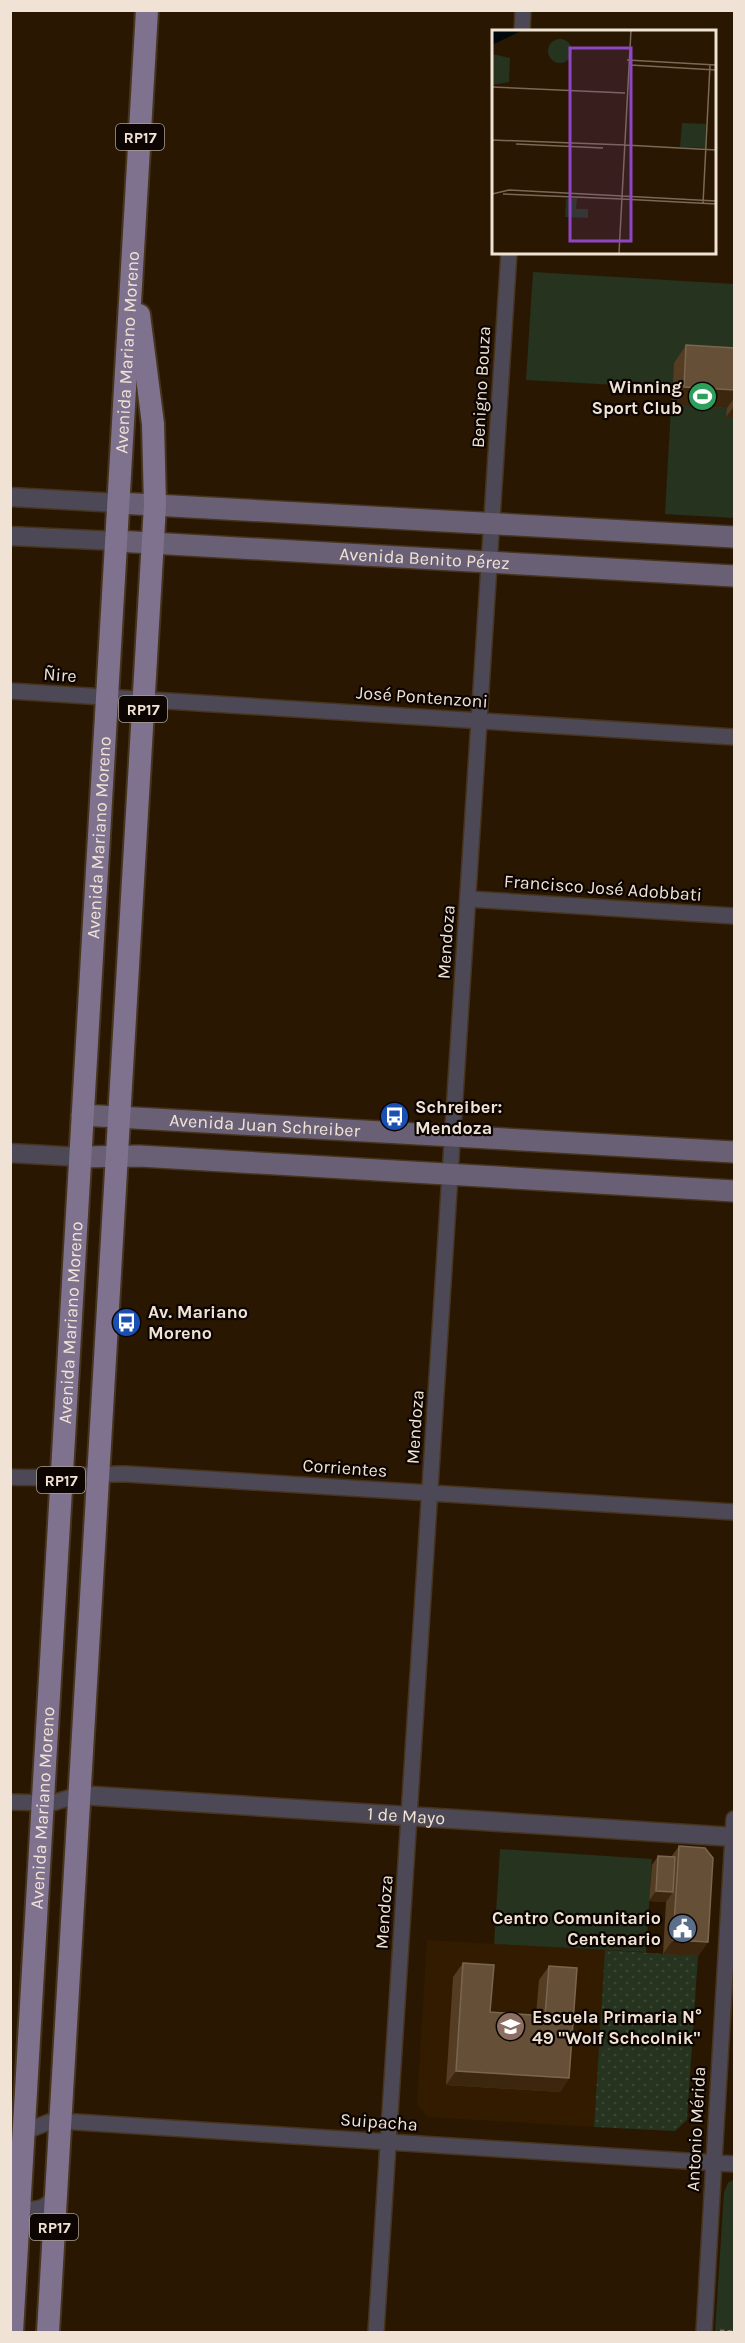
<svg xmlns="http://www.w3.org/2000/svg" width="745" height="2343" font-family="Karla,sans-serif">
<defs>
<pattern id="grass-dots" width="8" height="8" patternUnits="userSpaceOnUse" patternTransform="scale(1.5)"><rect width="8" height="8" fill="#25331f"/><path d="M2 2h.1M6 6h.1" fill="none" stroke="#3a4734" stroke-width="1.8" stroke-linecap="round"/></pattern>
</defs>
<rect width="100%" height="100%" fill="#2a1701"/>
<path fill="#331b00" d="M427,1940L605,1950L594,2127L427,2117L417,2103Z"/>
<path fill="url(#grass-dots)" d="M605,1950L698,1956L687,2120L675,2131L594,2127Z"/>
<path fill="#25331f" d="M533,272L734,284V518L665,514L672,388L526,380Z
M500,1849L652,1859L646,1952L494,1944Z
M734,2179V2332H715L724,2192L728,2183Z"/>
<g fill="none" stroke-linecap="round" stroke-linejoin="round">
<defs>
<path id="minor" d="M522,32L523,10
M10,691L734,737
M469,899L734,916
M10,1477C49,1480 87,1473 126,1474L734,1512
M10,1802L52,1803L79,1795
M24,2132L49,2122L60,2121L734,2164
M376,2332L509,252
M704,2332L734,1819"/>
<g id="tertiary">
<path d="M10,497L118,503"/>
<path d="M10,536L116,541"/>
<path d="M10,1153L80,1157"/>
<path id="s1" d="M79,1795L734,1837"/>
<path d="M10,2210C29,2211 47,2215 56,2195"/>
</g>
<g id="secondary">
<path d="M118,503L734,537"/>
<path id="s2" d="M116,541L734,576"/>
<path id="s3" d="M82,1115L734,1152"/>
<path d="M80,1157L139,1156L734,1191"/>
</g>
<g id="primary">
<path id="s4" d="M12,2332L147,10"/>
<path d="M48,2332L155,505L153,424L139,315"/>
</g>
</defs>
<use href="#minor" stroke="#46341f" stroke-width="18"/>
<use href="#tertiary" stroke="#46341f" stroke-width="21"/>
<use href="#secondary" stroke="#46341f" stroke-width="24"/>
<use href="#primary" stroke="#46341f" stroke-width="26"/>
<path stroke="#7e6e5b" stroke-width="3" stroke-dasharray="4.5 3" stroke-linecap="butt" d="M720,2331L734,2332"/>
<use href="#minor" stroke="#4d4855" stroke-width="15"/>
<use href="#tertiary" stroke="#4d4855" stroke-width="18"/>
<use href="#secondary" stroke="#696076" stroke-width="21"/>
<use href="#primary" stroke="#7f728e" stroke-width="22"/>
</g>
<path fill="#543d23" d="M686,345L735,348V417H726L727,408L672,405L674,363Z
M679,1846L708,1942L698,1956L663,1954L666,1902L649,1901L652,1865L658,1856L671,1857Z
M463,1963L490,2012L536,2015L539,1980L549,1966L569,2078L560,2092L446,2085L453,1977Z"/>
<path fill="#3c270e" d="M684,387L735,390V397L727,408L672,405Z
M735,405V417H726Z
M656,1891L673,1892L666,1902L649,1901Z
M673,1940L708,1942L698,1956L663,1954Z
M456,2071L569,2078L560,2092L446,2085Z"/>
<path fill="#654f36" stroke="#7a664f" stroke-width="1.5" d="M686,345L735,348V390L684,387Z
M679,1846L705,1848L713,1858L708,1942L673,1940Z
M658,1856L675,1857L673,1892L656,1891Z
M463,1963L494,1965L490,2012L545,2016L549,1966L577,1968L569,2078L456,2071Z"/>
<defs>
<symbol id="stadium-disc" viewBox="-11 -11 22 22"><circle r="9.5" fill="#2e9e5b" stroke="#0d0501"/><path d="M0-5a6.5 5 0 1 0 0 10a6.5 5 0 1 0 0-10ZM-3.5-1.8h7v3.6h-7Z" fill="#fff"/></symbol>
<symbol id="bus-disc" viewBox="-11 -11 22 22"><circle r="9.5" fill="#1a4fb4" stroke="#0d0501"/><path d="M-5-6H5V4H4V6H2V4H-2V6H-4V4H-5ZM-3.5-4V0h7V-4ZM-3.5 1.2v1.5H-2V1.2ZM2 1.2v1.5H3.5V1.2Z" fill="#fff"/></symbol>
<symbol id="civic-disc" viewBox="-11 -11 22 22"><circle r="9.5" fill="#5c6f8a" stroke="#0d0501"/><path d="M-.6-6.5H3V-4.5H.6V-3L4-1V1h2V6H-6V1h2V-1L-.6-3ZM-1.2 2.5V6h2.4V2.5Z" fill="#fff"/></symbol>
<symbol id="school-disc" viewBox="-11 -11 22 22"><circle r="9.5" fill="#8d6e63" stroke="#0d0501"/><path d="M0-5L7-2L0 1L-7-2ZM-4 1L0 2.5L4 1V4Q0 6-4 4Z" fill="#fff"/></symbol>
</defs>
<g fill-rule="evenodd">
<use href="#stadium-disc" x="686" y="380" width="33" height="33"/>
<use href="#bus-disc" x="378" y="1100" width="33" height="33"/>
<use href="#bus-disc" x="110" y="1306" width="33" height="33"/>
<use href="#civic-disc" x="666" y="1912" width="33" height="33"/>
<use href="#school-disc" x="494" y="2010" width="33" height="33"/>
</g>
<g text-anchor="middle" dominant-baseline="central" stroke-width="4.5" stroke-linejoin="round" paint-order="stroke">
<g fill="#0d0501" stroke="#aca095" stroke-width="1.5">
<rect x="116" y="124" width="48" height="26" rx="4.5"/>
<rect x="119" y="696" width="48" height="26" rx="4.5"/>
<rect x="37" y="1467" width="48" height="26" rx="4.5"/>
<rect x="30" y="2214" width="48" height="26" rx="4.5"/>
</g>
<g font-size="16" font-weight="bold" fill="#f0e3d5">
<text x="140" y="137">RP17</text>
<text x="143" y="709">RP17</text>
<text x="61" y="1480">RP17</text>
<text x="54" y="2227">RP17</text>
</g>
<g font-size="18" fill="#f0e3d5" stroke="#0d0501">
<text stroke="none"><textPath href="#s4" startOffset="1983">Avenida Mariano Moreno</textPath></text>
<text transform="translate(481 387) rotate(-87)">Benigno Bouza</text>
<text stroke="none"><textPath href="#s2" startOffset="309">Avenida Benito Pérez</textPath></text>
<text transform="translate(60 675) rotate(4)">Ñire</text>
<text transform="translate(422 697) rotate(4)">José Pontenzoni</text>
<text stroke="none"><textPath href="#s4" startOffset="1497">Avenida Mariano Moreno</textPath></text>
<text transform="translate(603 888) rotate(4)">Francisco José Adobbati</text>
<text transform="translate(446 942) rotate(-86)">Mendoza</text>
<text stroke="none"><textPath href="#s3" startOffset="183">Avenida Juan Schreiber</textPath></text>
<text stroke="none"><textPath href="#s4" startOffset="1011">Avenida Mariano Moreno</textPath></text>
<text transform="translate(415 1427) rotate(-86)">Mendoza</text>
<text transform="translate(345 1468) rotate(4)">Corrientes</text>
<text stroke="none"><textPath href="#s4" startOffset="525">Avenida Mariano Moreno</textPath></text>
<text stroke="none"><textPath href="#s1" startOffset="328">1 de Mayo</textPath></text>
<text transform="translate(384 1912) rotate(-86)">Mendoza</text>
<text transform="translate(379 2122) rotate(4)">Suipacha</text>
<text transform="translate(696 2129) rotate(-87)">Antonio Mérida</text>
</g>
<g font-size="18" font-weight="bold" fill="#f0e3d5" stroke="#0d0501" text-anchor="start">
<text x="682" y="387" text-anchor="end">Winning<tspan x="682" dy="21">Sport Club</tspan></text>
<text x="415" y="1107">Schreiber:<tspan x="415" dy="21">Mendoza</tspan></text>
<text x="148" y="1312">Av. Mariano<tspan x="148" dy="21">Moreno</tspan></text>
<text x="661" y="1918" text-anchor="end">Centro Comunitario<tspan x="661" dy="21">Centenario</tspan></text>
<text x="532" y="2017">Escuela Primaria N°<tspan x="532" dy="21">49 "Wolf Schcolnik"</tspan></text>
</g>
</g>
<g transform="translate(492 30)">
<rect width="224" height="224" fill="#2a1701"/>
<path d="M56 21a12 12 0 1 1 24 0a12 12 0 1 1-24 0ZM0,24L18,28L17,52L0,55ZM190,93L214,94L213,118L188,117ZM85,168L84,179H96V188L73,187L74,169Z" fill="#25331f"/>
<path d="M5,0H31L0,15V3Z" fill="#00080c"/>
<path fill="none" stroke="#796956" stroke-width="1.5" d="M135,30L224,35M138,35L224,40M0,57L133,63M0,110L133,115M24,114L111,118M133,115L224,120M0,164L17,160L130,166M11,164L130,169M130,166L224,171M130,169L224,174M211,174L218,35M127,223L139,0"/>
<path fill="#8d47c2" fill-opacity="0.15" stroke="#8d47c2" stroke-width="3" d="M78,18H139V211H78Z"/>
<rect width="224" height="224" fill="none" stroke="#f0e3d5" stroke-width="3"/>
</g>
<rect width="745" height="2343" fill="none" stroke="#f0e3d5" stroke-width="24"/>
</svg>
